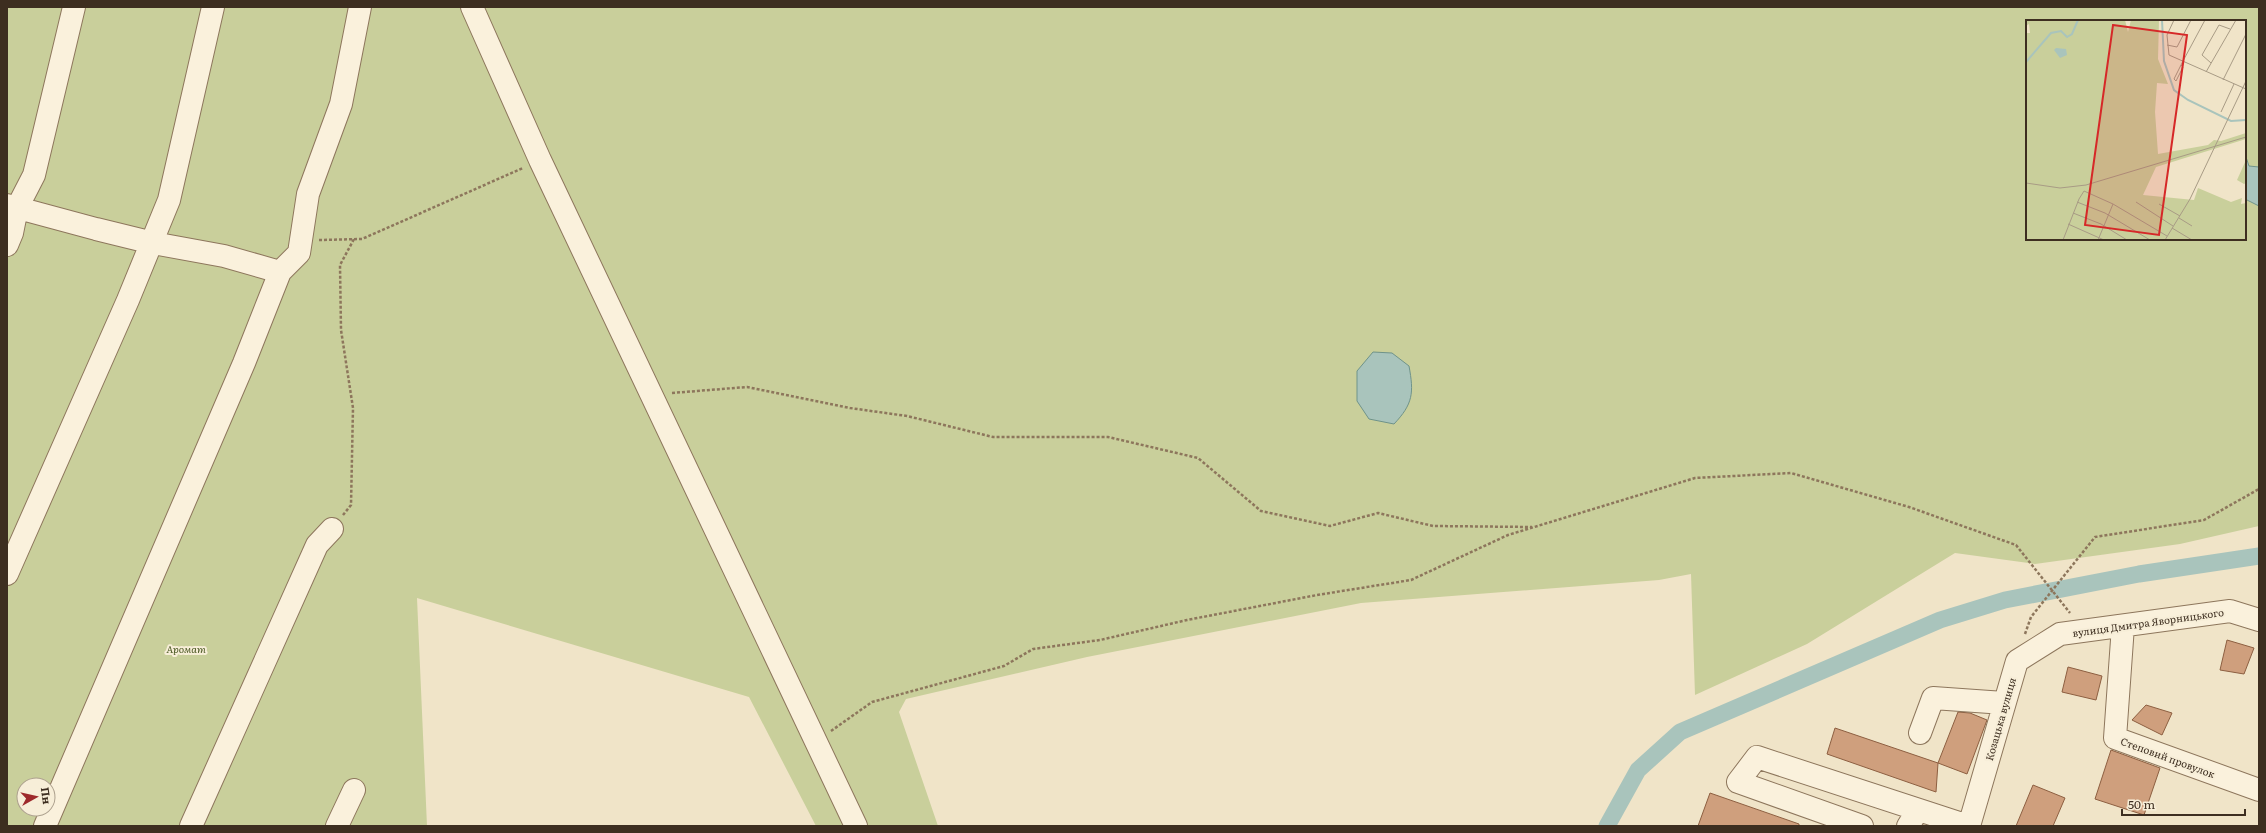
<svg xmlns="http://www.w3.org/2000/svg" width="2266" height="833" font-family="Literata,serif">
<rect width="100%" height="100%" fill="#f0e4c8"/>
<path fill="#c9cf9b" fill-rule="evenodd" d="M7,7H2259V167L2249,166L2245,154V21H2027V239H2245V199L2259,206V526L2180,544L2035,564L1955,553L1807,644L1695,695L1691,574L1659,580L1361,603L1087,657L906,699L899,712L938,826H816L749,697L417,598L427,826H7ZM24,785H48V809H24Z"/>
<path fill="#a9c4bc" stroke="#6f938a" d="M2245,154L2249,166L2259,167V206L2245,199Z
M1373,352L1392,353L1409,366C1414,393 1413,404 1394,424L1369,419L1357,401V371Z"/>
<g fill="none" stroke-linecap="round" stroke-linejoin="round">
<path stroke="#a9c4bc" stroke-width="17" d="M1607,826L1638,770L1680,732L1940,620L2005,600L2139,574L2259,556"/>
</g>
<path fill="#cf9f7d" stroke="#8d5f41" d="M2227,640L2254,648L2244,674L2220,670Z
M2068,667L2102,676L2096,700L2062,692Z
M2146,705L2172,713L2162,735L2132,720Z
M1958,712L1970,713L1987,720L1967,774L1938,763Z
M1835,728L1938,763L1936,792L1827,754Z
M2111,750L2160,768L2144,815L2095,799Z
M2033,785L2065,798L2053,826H2016Z
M1710,793L1799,824V826H1698Z"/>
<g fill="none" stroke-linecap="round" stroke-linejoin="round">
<defs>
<path id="minor" d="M472,7L540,160L856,826
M7,205L96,229L153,243L224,256L280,272L299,253L308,194L341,104L360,7
M7,245L12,233L17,208L34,175L74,7
M7,574L128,300L169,200L213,7
M2123,626L2115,738L2259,790
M1920,733L1933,698L2004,703
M45,826L244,363L280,272
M191,826L317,545L332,529
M337,826L354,790
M1862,826L1738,782L1757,757L1968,826
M1908,826L1918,810
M1969,826L2017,661L2060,634L2230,611L2259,620"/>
</defs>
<use href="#minor" stroke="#8d765c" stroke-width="24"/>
<path stroke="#8d765c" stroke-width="2.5" stroke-dasharray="3 2" stroke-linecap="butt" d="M319,240L362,239L523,168
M672,393L747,387L850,408L907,416L993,437H1108L1198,458L1261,511L1330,526L1378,513L1433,526L1532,527
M343,515L351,505L353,408L341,330L340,265L354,239
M2025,634L2031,617L2095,537L2204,520L2259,489
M831,731L872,702L1004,666L1033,649L1100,640L1187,620L1317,595L1411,580L1508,535L1695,478L1791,473L1909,507L2016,545L2070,613"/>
<use href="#minor" stroke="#faf1dc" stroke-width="22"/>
</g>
<g text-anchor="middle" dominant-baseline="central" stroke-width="4" stroke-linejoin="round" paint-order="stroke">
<g font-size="10" fill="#3d2e20" stroke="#f7eed8">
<text transform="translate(2148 622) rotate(-8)">вулиця Дмитра Яворницького</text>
<text transform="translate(2000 719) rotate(-74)">Козацька вулиця</text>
<text transform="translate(2168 757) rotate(20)">Степовий провулок</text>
</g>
<g font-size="10" font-style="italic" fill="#4d5a26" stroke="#f7eed8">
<text x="186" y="648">Аромат</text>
</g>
</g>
<g transform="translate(2026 20)">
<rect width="220" height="220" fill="#f0e4c8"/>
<path d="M0,0H99L102,12L105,0H133L132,39L142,64L131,63L129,92L132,134L182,125L188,120L195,121L220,113V119L130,147L117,175L168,180L172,168L205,182L216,178L215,184L220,183V220H0V13H4L3,4L0,6ZM220,140V163L218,164L211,160Z" fill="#c9cf9b"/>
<path d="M30,28L40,29L41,35L34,38L28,30Z" fill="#a9c4bc"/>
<path fill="none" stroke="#a9c4bc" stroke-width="2" d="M136,0L138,41L148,70L162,80L205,101L220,100M0,42L25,13L35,11L41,17L46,14L52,0"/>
<path fill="none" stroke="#a89b85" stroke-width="1" d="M148,0L141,15L143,35L220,69M141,25L151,27L165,0M185,43L176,35L193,5L204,9M155,45L157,47L150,61L148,59L157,41L179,0M180,52L210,0M197,60L220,14M195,92L208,64M0,163L34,168L60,165L220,117M51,182L79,193L124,220M110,182L147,206M87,184L141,216M133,184L154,196M47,193L75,204L101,220M153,198L166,206M42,204L78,220M146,208L166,220M37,220L53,179L58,171L87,184L72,220M139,220L164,179L220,61"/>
<path fill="#d62828" fill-opacity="0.15" stroke="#d62828" stroke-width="2" d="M87,5L161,15L133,215L59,205Z"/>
<rect width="220" height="220" fill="none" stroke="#3d2e20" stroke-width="2"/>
</g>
<rect width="2266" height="833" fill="none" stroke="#3d2e20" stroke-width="16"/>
<g transform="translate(36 797) rotate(82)"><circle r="19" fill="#f7eed8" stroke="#ada18e"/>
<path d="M0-3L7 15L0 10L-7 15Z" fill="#9e2a2b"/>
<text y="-6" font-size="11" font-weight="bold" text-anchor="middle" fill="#3d2e20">Пн</text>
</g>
<path d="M2122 809v6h123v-6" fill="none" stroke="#3d2e20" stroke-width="2"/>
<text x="2128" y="809" font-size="12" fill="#3d2e20" stroke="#f7eed8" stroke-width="3" paint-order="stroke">50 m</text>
</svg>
